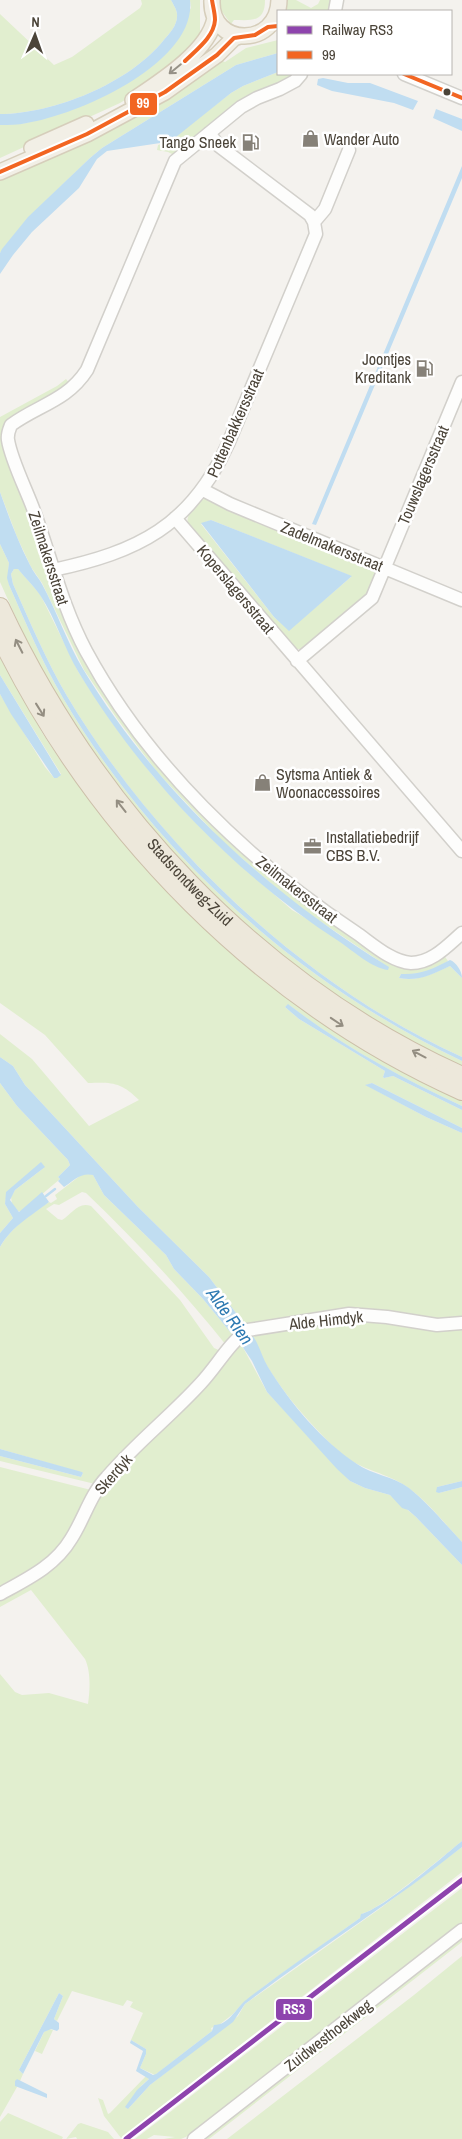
<svg xmlns="http://www.w3.org/2000/svg" width="462" height="2139" font-family="'Archivo Narrow',sans-serif">
<rect width="100%" height="100%" fill="#f4f2ee"/>
<path fill="#e1eecf" fill-rule="evenodd" d="M141,0H171C173,4 177,10 177,14C178,25 170,33 163,41C129,83 54,114 0,114V14L54,65L72,57L140,8L142,4Z
M190,0H200V30L203,37L138,92L120,103L0,158V125L27,123L146,71L191,8Z
M220,0H265C265,23 251,20 234,20L231,24L220,9Z
M283,0H296L311,8L318,4L320,0H333L330,11H285Z
M278,40V53L236,65L102,148L90,158L29,217L0,253V177L217,59L225,62L246,48Z
M278,72L296,74L174,155L168,152L157,150L158,145L167,142L231,93L243,86Z
M66,379L71,385L8,423L70,630L204,813L398,964L443,954L448,961C433,971 420,975 401,974L399,978C418,982 433,973 450,966L462,978V1057C304,986 155,844 67,696C46,660 30,622 13,584L11,574L14,569H18L40,594L79,673L113,724L153,776L187,814L219,846L292,910L388,967L296,905L223,842L157,772L118,720L84,670L42,583L31,567L17,537L0,492V417L57,386Z
M204,499L211,500L375,569L376,573L369,594L305,649H295L188,527C185,515 193,505 204,499ZM211,520L351,576V577L289,630L274,617L201,524Z
M0,544L9,563L8,573L9,585C26,623 42,662 63,698C154,854 298,983 462,1061V1070L428,1052L312,981L217,902L109,780L41,673L0,582Z
M0,658L43,734L67,770L131,850L462,1098V1106C402,1079 341,1045 289,1005L285,1007L299,1019L385,1071L383,1077L384,1078L393,1076L462,1110V1128L372,1083L366,1085L426,1117L462,1133V1319L453,1321L377,1311L245,1328L242,1321L209,1277L138,1207L25,1085L13,1066L0,1057V1034L32,1059L89,1126L139,1100C121,1082 112,1082 88,1083L45,1035L0,1003V694L45,767L54,778L61,774L0,675Z
M0,1083L17,1106L68,1160L70,1165L58,1177L60,1179L21,1212L18,1211L12,1204L11,1197L15,1190L45,1167L7,1192L5,1204L13,1218L0,1233Z
M86,1173L93,1175L104,1195L166,1255L174,1269L203,1299L231,1333L234,1334L226,1345C183,1291 136,1241 86,1193L82,1192L59,1205L54,1204L46,1209L58,1219L62,1220C72,1214 78,1201 91,1206L180,1300L214,1348L221,1351L189,1389L95,1484L0,1461V1456L81,1477L83,1473L0,1449V1247C12,1226 30,1215 49,1202L51,1203L57,1199L55,1195L81,1175Z
M335,1319L462,1327V1481L437,1487L439,1493L462,1487V1542C443,1522 423,1495 399,1482C377,1470 358,1469 338,1451C312,1426 286,1397 267,1366C260,1355 258,1344 250,1333Z
M240,1342L267,1392L350,1481L365,1488L390,1495L416,1517L462,1565V1841C446,1854 377,1912 363,1913L360,1918L267,1984L242,2004L233,2014L219,2025L211,2028L212,2031L155,2075L140,2068L146,2054V2049L131,2040L143,2013L130,2007L133,2002L127,2000L123,2006L72,1991L57,2021L54,2019L63,1996L59,1993L19,2070L23,2074L20,2081H15L17,2087L0,2117V1674L15,1692L22,1695L49,1693L88,1704C90,1690 91,1672 85,1659L31,1590L0,1607V1597L50,1567L99,1493Z
M0,1467L91,1490L69,1535L46,1561L0,1588Z
M462,1847V1872L121,2138L104,2116L98,2098L103,2100L108,2114L110,2113L147,2075L149,2079L141,2086L128,2109L150,2085L238,2016L245,2004L378,1910Z
M462,1888V1925L195,2133L181,2139H164L175,2137L154,2135L147,2139H135Z
M462,1936V1942L209,2139H201L277,2079L295,2070L316,2053L327,2041Z
M462,1956V2139H227L414,1995Z
M49,2029L53,2030L42,2054L35,2051L44,2032Z
M8,2113L63,2137L62,2139H0V2122Z
M81,2123L108,2132L114,2139H77L76,2137L66,2139L78,2124Z"/>
<path fill="#c0ddf1" d="M171,0H190C197,63 78,115 27,123C18,125 9,125 0,125V114C54,114 129,83 163,41C170,33 178,25 177,14C177,10 173,4 171,0Z
M278,53V72L243,86L231,93L176,137L167,142L107,151L97,159L79,188L32,232L13,255L0,274V253L2,249L28,217L90,158L102,148L236,65Z
M323,78L348,83H370L418,101L413,110L394,103L332,91L317,85L318,79Z
M436,109L462,119V131L433,118Z
M462,166V178L316,525L312,524Z
M0,492C9,517 18,542 30,565C33,572 39,578 42,584C57,612 67,642 83,669C158,793 267,892 389,967L388,970C372,968 353,951 340,942C235,874 144,780 79,673C64,648 56,619 40,595C34,586 25,578 18,569H14L11,574L13,584C30,622 46,660 67,696C156,845 304,986 462,1057V1061C298,983 154,854 63,698C42,662 26,623 9,585L7,578L9,563L0,544Z
M211,520L352,576L289,631L274,617L201,523Z
M0,675L61,775L57,778H54L11,714L0,694Z
M450,960C456,962 462,971 462,978L450,966C433,974 418,982 399,978L401,974C421,975 432,969 450,960Z
M288,1004C341,1045 401,1078 462,1106V1110L393,1076L384,1078L383,1077L385,1071L299,1019L285,1007Z
M0,1057L13,1066L25,1085L138,1207L209,1277L242,1321C246,1330 253,1334 257,1343C261,1351 263,1359 268,1367C290,1403 322,1441 357,1464C373,1475 393,1476 409,1488C428,1503 445,1524 462,1542V1565L416,1517L408,1510L402,1508L390,1495L365,1488L350,1481L337,1469L267,1392L252,1361L234,1334L231,1333L203,1299L174,1269L166,1255L104,1195L93,1175C81,1172 73,1181 64,1187L58,1181L60,1179L58,1177L70,1165L68,1160L17,1106L0,1083Z
M372,1083L462,1128V1133L426,1117L365,1085Z
M41,1162L45,1167L15,1190L10,1200L19,1212L42,1192L49,1202C30,1217 13,1225 0,1247V1233L13,1218L5,1204L6,1192Z
M0,1449L82,1472L83,1473L81,1477L0,1456Z
M462,1481V1487L439,1493L436,1492L437,1487Z
M462,1841V1847C392,1903 316,1950 245,2004L233,2022L150,2085L128,2109L125,2107L137,2090L149,2079L136,2071L143,2051L130,2043L131,2040L146,2049V2054L140,2068L153,2075L156,2074L212,2031L214,2025C229,2025 236,2008 246,2000C283,1971 322,1945 360,1918L361,1914C383,1909 441,1858 462,1841Z
M59,1993L63,1996L54,2019L59,2023V2029L57,2031L51,2029L44,2032L23,2074L19,2070Z
M17,2079L47,2094V2098L15,2086V2081Z"/>
<g fill="none" stroke-linecap="round" stroke-linejoin="round">
<path stroke="#c0ddf1" stroke-width="2.5" d="M46,1196L55,1189"/>
<defs>
<path id="minor" d="M335,11L337,0
M301,74L295,81L280,89L257,98L241,107L175,161L87,370C67,401 38,405 11,425C9,430 7,434 8,440C11,460 27,491 34,511C51,558 62,606 86,651C147,764 248,861 355,932C370,942 391,962 411,963C432,963 447,946 462,933
M404,74L462,98
M314,222L325,209L349,150
M203,490L230,504L462,600
M175,518L462,851
M53,570C138,552 191,526 228,444L316,234L314,222L310,215L219,146L209,133
M297,661L372,598L462,382
M0,1594C27,1579 55,1566 71,1539C84,1519 90,1495 107,1477C136,1443 171,1416 201,1383C217,1366 229,1343 248,1330L349,1314L387,1317L437,1325L462,1323
M194,2139L462,1930"/>
<path id="major" d="M212,0C210,48 278,48 279,0
M133,100C160,82 209,51 215,18
M32,148L86,124
M0,172L87,134L165,92L217,55L234,38L240,36"/>
<g id="highway">
<path id="s1" d="M0,607C95,810 256,983 462,1076"/>
<path d="M0,636C96,833 261,1001 462,1091"/>
</g>
</defs>
<use href="#minor" stroke="#d2d0cb" stroke-width="15"/>
<use href="#major" stroke="#d6cebb" stroke-width="18"/>
<use href="#highway" stroke="#ccbfa9" stroke-width="20"/>
<use href="#minor" stroke="#fdfdfc" stroke-width="12"/>
<use href="#major" stroke="#f2efe6" stroke-width="15"/>
<use href="#highway" stroke="#ede8db" stroke-width="18"/>
<defs>
<path id="bus-1" d="M185,61C196,50 214,37 215,20C215,13 213,7 212,0
M404,74L462,98
M0,172L87,134L165,92L217,55L234,38L255,35L268,27L278,26"/>
</defs>
<use href="#bus-1" stroke="#fff" stroke-width="8"/>
<use href="#bus-1" stroke="#f26522" stroke-width="4"/>
<defs>
<path id="rail-1" d="M126,2139L462,1880"/>
</defs>
<use href="#rail-1" stroke="#fff" stroke-width="9"/>
<use href="#rail-1" stroke="#8e44ad" stroke-width="5"/>
</g>
<defs><path id="oneway-shaft" d="M-6 0H5M1.5-3L5.5 0L1.5 3" fill="none" stroke-width="1.6" stroke-linecap="round" stroke-linejoin="round" transform="scale(1.25)"/></defs>
<use stroke="#969187" href="#oneway-shaft" transform="translate(175 69) rotate(141)"/>
<g stroke="#948e82">
<use href="#oneway-shaft" transform="translate(19 646) rotate(-117)"/>
<use href="#oneway-shaft" transform="translate(40 710) rotate(58)"/>
<use href="#oneway-shaft" transform="translate(121 806) rotate(-128)"/>
<use href="#oneway-shaft" transform="translate(337 1022) rotate(34)"/>
<use href="#oneway-shaft" transform="translate(419 1054) rotate(-152)"/>
</g>
<defs>
<symbol id="shop-bare" viewBox="-9 -9 18 18"><path d="M-5-2.5h2.3a2.7 3.5 0 0 1 5.4 0H5L5.5 6h-11ZM-1.5-2.5h3a1.5 2.3 0 0 0-3 0Z" fill="#868178" stroke="#fff" stroke-width="2.5" paint-order="stroke"/></symbol>
<symbol id="fuel-bare" viewBox="-9 -9 18 18"><path d="M-5.5-6h7V0h2V4h1.3V-2.5L3-4.5l.8-.8L6-3V5H2.5V1h-1V6h-7ZM-4.2-4.7v3.2H.2V-4.7Z" fill="#868178" stroke="#fff" stroke-width="2.5" paint-order="stroke"/></symbol>
<symbol id="office-bare" viewBox="-9 -9 18 18"><path d="M-6-3h4V-5.5h4V-3h4V5H-6ZM-1-4.5V-3h2v-1.5ZM-6 0V1H6V0Z" fill="#868178" stroke="#fff" stroke-width="2.5" paint-order="stroke"/></symbol>
</defs>
<g fill-rule="evenodd">
<use href="#shop-bare" x="298" y="126" width="25" height="25"/>
<use href="#fuel-bare" x="238" y="130" width="25" height="25"/>
<use href="#fuel-bare" x="412" y="356" width="25" height="25"/>
<use href="#shop-bare" x="250" y="770" width="25" height="25"/>
<use href="#office-bare" x="300" y="834" width="25" height="25"/>
</g>
<circle fill="#4b4439" stroke="#fff" stroke-width="2" cx="447" cy="92" r="4.5"/>
<g text-anchor="middle" dominant-baseline="central" stroke-width="5" stroke-linejoin="round" paint-order="stroke">
<g font-size="16" fill="#4b4439" stroke="#fff" text-anchor="start">
<text x="324" y="139">Wander Auto</text>
<text x="236" y="142" text-anchor="end">Tango Sneek</text>
<text x="411" y="359" text-anchor="end">Joontjes<tspan x="411" dy="18">Kreditank</tspan></text>
<text x="276" y="774">Sytsma Antiek &amp;<tspan x="276" dy="18">Woonaccessoires</tspan></text>
<text x="326" y="837">Installatiebedrijf<tspan x="326" dy="18">CBS B.V.</tspan></text>
</g>
<g font-size="16" fill="#4b4439" stroke="#fff">
<text transform="translate(235 423) rotate(-66)">Pottenbakkersstraat</text>
<text transform="translate(423 475) rotate(-67)">Touwslagersstraat</text>
<text transform="translate(332 546) rotate(22)">Zadelmakersstraat</text>
<text transform="translate(49 558) rotate(72)">Zeilmakersstraat</text>
<text transform="translate(236 589) rotate(50)">Koperslagersstraat</text>
<text stroke="none"><textPath href="#s1" startOffset="336">Stadsrondweg-Zuid</textPath></text>
<text transform="translate(297 889) rotate(38)">Zeilmakersstraat</text>
<text transform="translate(326 1320) rotate(-6)">Alde Himdyk</text>
<text transform="translate(113 1474) rotate(-49)">Skerdyk</text>
<text transform="translate(328 2035) rotate(-38)">Zuidwesthoekweg</text>
</g>
<g font-size="18" font-style="italic" fill="#2e7ab2" stroke="#fff">
<text transform="translate(230 1316) rotate(54)">Alde Rien</text>
</g>
</g>
<g stroke="#fff" stroke-width="2">
<rect x="129" y="92" width="29" height="24" rx="5" fill="#f26522"/>
<rect x="275" y="1998" width="38" height="23" rx="5" fill="#8e44ad"/>
</g>
<g font-size="14" text-anchor="middle" font-weight="bold" fill="#fff">
<text x="143" y="108">99</text>
<text x="294" y="2014">RS3</text>
</g>
<rect x="277" y="10" width="175" height="65" fill="#ffffff" stroke="#b7b4b0"/>
<rect x="287" y="26" width="25" height="8" fill="#8e44ad" stroke="#b7b4b0"/>
<text x="322" y="35" font-size="15" fill="#4b4439">Railway RS3</text>
<rect x="287" y="51" width="25" height="8" fill="#f26522" stroke="#b7b4b0"/>
<text x="322" y="60" font-size="15" fill="#4b4439">99</text>
<g transform="translate(35 35) rotate(2)" stroke="#ffffff" stroke-width="4" paint-order="stroke">
<path d="M0-4L9 19L0 12L-9 19Z" fill="#4b4439"/>
<text y="-8" font-size="14" font-weight="bold" text-anchor="middle" fill="#4b4439">N</text>
</g>
</svg>
